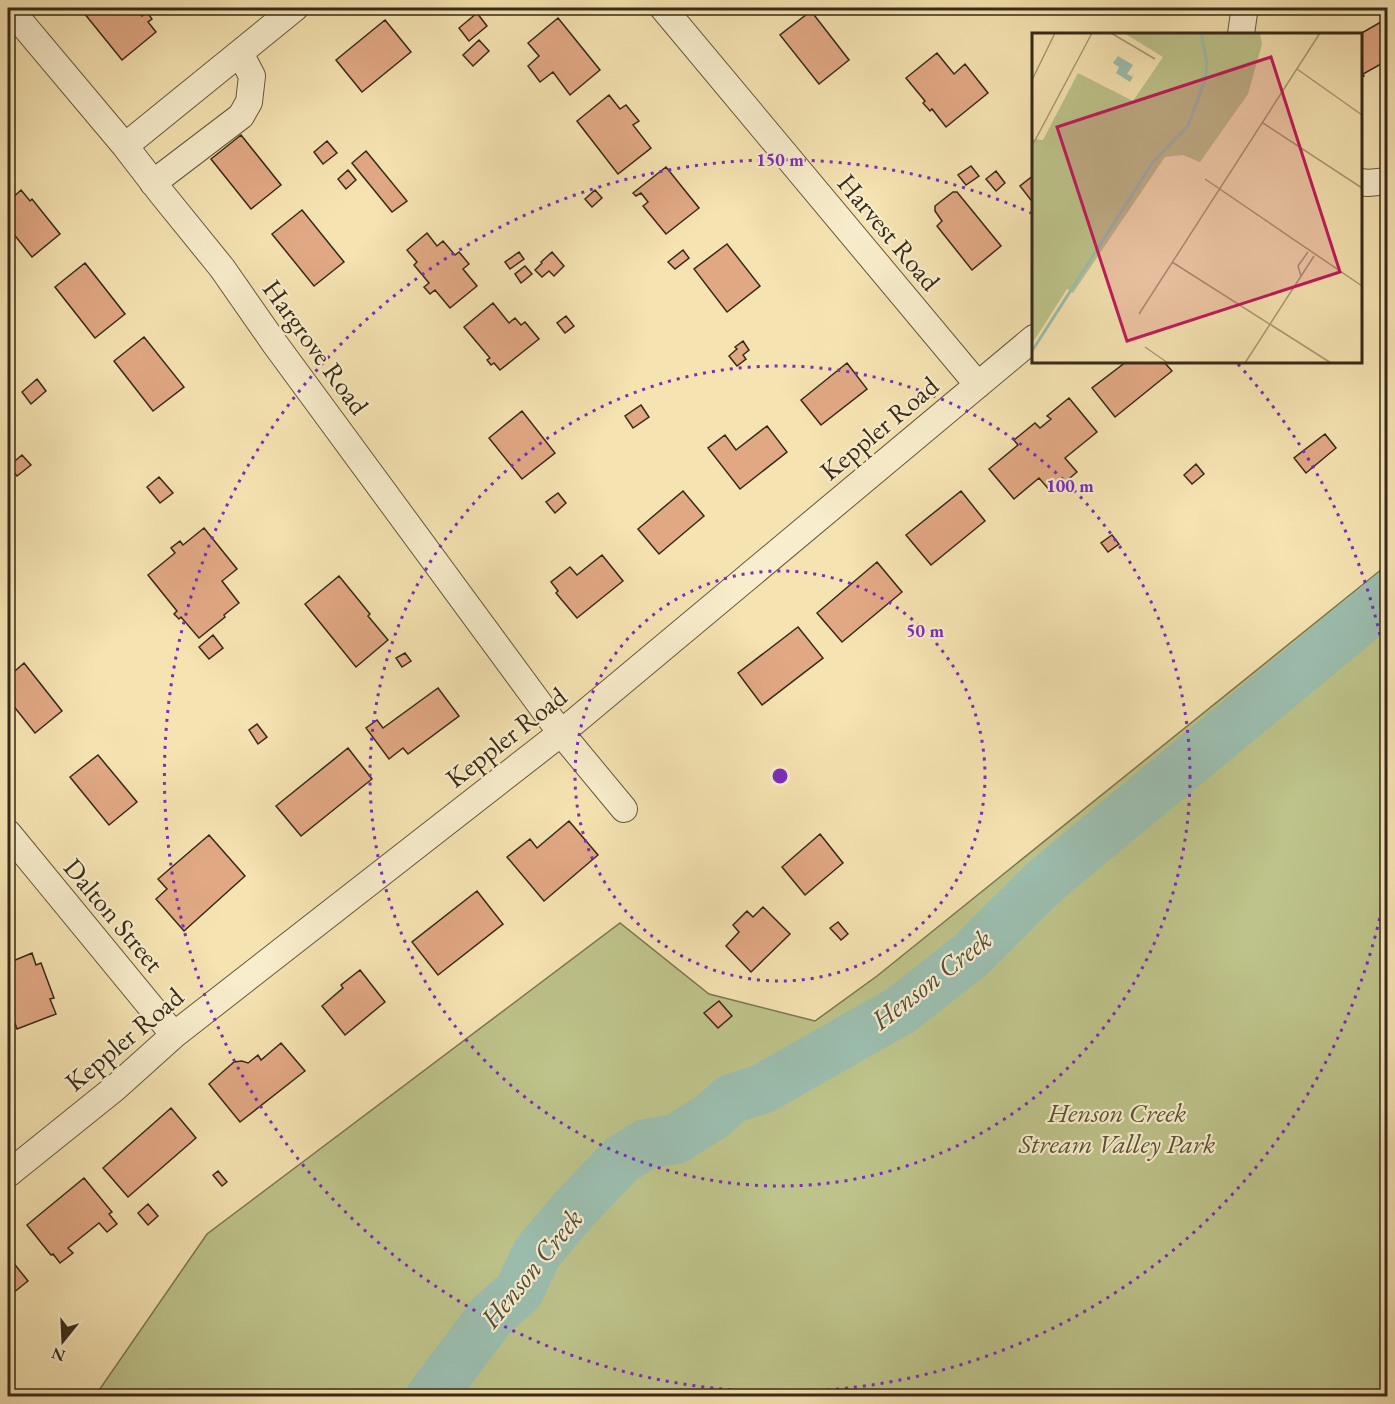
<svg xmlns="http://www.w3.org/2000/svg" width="1395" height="1404" font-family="'EB Garamond',serif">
<rect width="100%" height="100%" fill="#f5e3b1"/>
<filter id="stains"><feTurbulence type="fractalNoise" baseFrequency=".00333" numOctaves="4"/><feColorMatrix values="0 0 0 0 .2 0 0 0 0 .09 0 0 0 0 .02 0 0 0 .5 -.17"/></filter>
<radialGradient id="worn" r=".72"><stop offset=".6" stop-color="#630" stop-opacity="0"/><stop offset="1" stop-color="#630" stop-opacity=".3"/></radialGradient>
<path fill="#bdc38a" stroke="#7a7652" stroke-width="1.5" d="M1387,565V1396H95L207,1234L620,923L709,994L815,1021L877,976Z"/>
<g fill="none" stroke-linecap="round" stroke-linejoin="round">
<path stroke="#9cbeaf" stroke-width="50" d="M431,1396L492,1315L519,1291L537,1253L574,1209L622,1159L646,1144L676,1139L712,1116L731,1099L762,1089L901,1010L971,955L1045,881L1388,597"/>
</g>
<path fill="#e1a884" stroke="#372919" stroke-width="1.5" d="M90,8H135L142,16L147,12L152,19L148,22L156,32L122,60L84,13Z
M811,11L849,60L819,84L780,35Z
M477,13L487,26L469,41L459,28Z
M558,18L600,70L570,95L553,72L540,82L528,66L539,56L528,43Z
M1386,19L1388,22V60L1363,74L1364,76L1360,78V34Z
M385,20L411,52L362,92L336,60Z
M479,40L489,51L473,66L463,55Z
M937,53L954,74L965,64L988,93L946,127L932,109L930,111L923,103L925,101L906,78Z
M609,95L620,109L626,105L639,121L633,125L651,148L618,174L577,121Z
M241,135L281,185L251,209L211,159Z
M327,141L337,153L323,164L314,152Z
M366,151L407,201L392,212L352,163Z
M971,166L979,176L966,185L958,175Z
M666,167L699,208L666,234L643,206L648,202L641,193L636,196L633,193Z
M348,170L356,180L346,189L338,179Z
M996,171L1005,183L996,191L986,179Z
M1034,175V204L1020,186Z
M21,190L30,201L32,199L60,234L32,257L8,227V202Z
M595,190L602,198L592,207L585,199Z
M953,192H957L1001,246L972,270L937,226L942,221L935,211V206Z
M302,210L344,262L314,286L272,234Z
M427,233L437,246L443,241L455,255L459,252L469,264L463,269L477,286L450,308L435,290L430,294L424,287L429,283L414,265L417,262L407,250Z
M727,244L760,286L727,312L694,269Z
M683,250L689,258L675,269L668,262Z
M519,252L524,259L510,269L505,262Z
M552,252L564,266L554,276L549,271L542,277L535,270L542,263L541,262Z
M85,263L125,314L95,338L55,287Z
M525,266L532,274L521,283L515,274Z
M493,303L509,323L515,318L521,325L525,322L539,339L500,370L494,363L491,365L487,360L490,358L464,327Z
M566,316L574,326L565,333L557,323Z
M144,337L184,387L153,411L114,361Z
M743,341L749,350L743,355L746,359L737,366L729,356L737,349L735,347Z
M1126,362H1164L1172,371L1115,417L1092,388Z
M847,363L867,389L821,425L801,400Z
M37,379L46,391L31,404L22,392Z
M1069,398L1097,432L1065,458L1077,472L1052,493L1039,478L1014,499L989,469L1018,445L1014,440L1035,423L1040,428L1051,419L1047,416Z
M641,405L649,417L633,428L625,416Z
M522,411L555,453L522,479L489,438Z
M767,426L787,452L740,489L708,448L725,435L736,450Z
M1325,434L1336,448L1306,473L1294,458Z
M22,455L31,465L17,476L9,466Z
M1196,464L1204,474L1192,484L1184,475Z
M159,477L173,493L160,503L147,487Z
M683,491L704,516L659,554L638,529Z
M961,491L985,521L931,565L906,535Z
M558,493L566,503L555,513L546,502Z
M204,528L237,569L222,581L239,603L224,615L225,617L199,638L181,617L179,619L174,614L177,611L148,575L175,553L171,548L180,541L183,545Z
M1112,535L1119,544L1108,552L1101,543Z
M602,555L623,581L577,618L556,593L558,591L551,582L570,567L577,575Z
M877,562L902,592L842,642L817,613Z
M339,576L370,614L368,616L388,640L356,667L305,604Z
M798,627L823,658L762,705L738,673Z
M213,635L223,648L209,659L199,647Z
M405,653L411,661L402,667L396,658Z
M24,663L62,711L35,733L8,699V677Z
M438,688L459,716L408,754L403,748L389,759L366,728L377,720L383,728Z
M257,724L267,737L258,744L249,730Z
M348,748L372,779L301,836L276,806Z
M98,755L137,802L109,825L70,777Z
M569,821L598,855L544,901L507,857L530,839L537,848Z
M820,834L843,863L805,895L782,867Z
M209,835L245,876L184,931L156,899L167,889L158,879Z
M477,891L503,924L438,975L412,942Z
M763,907L790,934L751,972L726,946L739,932L733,925L747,911L753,917Z
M838,922L848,934L841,940L830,928Z
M32,953L36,965L41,963L54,998L50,999L56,1014L17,1029L8,1004V963Z
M360,970L385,1002L345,1035L322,1006L343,988L341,985Z
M719,1001L732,1016L718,1028L704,1013Z
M281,1043L305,1071L240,1122L209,1084L234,1062L242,1061L248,1063L258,1055L261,1060Z
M171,1108L196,1138L128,1197L103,1168Z
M218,1171L227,1182L222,1186L213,1175Z
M84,1178L112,1212L109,1214L117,1224L107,1232L99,1223L68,1248L73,1253L60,1263L53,1254L51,1255L27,1225Z
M148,1204L158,1216L148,1225L138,1213Z
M8,1256L28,1281L8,1297Z"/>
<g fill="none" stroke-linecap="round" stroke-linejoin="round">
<defs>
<path id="street" d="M9,8L125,146L162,194L222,268L275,344L561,733L624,809
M663,8L978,385
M1241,34L1244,13L1246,8
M125,146L295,8
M1360,182L1368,183L1388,181
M153,183L241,116L249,102L252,76L240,53
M8,833L174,1035
M8,1174L115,1088L174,1035L561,733L1034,338"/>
</defs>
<use href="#street" stroke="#66583f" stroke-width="28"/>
<use href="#street" stroke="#f8edcc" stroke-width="26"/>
</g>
<g fill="none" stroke="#7b2cbf" stroke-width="3" stroke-dasharray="3 6">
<circle cx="780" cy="776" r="205"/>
<circle cx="780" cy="776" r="410"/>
<path d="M1387 883A616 616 0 1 1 1031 213M1238 364A616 616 0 0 1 1387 669"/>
</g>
<g text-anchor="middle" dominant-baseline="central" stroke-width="4.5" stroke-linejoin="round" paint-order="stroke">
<g font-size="27" fill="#372919" stroke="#f8edcc">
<text transform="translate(889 232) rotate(50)">Harvest Road</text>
<text transform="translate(316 347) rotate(54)">Hargrove Road</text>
<text transform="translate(879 428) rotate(-40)">Keppler Road</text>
<text transform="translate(506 737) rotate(-38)">Keppler Road</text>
<text transform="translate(114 915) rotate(50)">Dalton Street</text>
<text transform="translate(124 1039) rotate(-40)">Keppler Road</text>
</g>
<g font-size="27" font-style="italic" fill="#585035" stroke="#f8edcc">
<text x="1117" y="1112">Henson Creek<tspan x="1117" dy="31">Stream Valley Park</tspan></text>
</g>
<g font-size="28" font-style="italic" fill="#504e3e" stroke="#f8edcc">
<text transform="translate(931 979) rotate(-38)">Henson Creek</text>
<text transform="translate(531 1268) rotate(-51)">Henson Creek</text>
</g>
</g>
<g transform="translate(1032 33)">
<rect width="330" height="330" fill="#f5e3b1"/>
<path d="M92,0H228L230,11L216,61L168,129L151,122L133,124L41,260L35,256L0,311V106L11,107L46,40L101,68L131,24Z" fill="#bdc38a"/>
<path d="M86,23L101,32L95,41L101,44L98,49L84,40L87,34L81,30Z" fill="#9cbeaf"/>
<path fill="none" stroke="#9cbeaf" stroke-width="3" d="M0,318L121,129L156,93L173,47L175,30L169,0"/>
<path fill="none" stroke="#a99974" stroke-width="1.5" d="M79,0L123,26M265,36L330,82M0,47L23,0M231,90L330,155M0,113L60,0M173,146L330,253M140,229L299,330M269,243L266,233L276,219M107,281L288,0M113,314L136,330M213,330L282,223"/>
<path fill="#c2185b" fill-opacity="0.15" stroke="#c2185b" stroke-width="3" d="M239,24L308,239L95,308L25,94Z"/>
<rect width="330" height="330" fill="none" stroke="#372919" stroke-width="3"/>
</g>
<circle cx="780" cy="776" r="9" fill="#7b2cbf" stroke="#f8edcc" stroke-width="3"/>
<g font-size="18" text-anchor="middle" font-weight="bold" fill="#7b2cbf" stroke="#f8edcc" stroke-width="4.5" stroke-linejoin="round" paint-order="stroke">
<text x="780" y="166">150 m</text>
<text x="1070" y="492">100 m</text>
<text x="925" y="637">50 m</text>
</g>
<rect width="1395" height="1404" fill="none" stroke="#f5e3b1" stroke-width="30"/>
<rect x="9" y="9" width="1377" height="1386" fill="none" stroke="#372919" stroke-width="3"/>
<rect x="15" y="15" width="1365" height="1374" fill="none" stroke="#372919" stroke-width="1.5"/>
<g transform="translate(63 1341) rotate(198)" stroke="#f8edcc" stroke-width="4.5" paint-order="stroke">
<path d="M0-4.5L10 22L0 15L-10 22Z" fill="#372919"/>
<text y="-9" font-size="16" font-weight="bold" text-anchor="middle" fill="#372919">N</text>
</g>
<rect width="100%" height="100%" filter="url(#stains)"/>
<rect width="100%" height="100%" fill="url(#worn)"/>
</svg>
